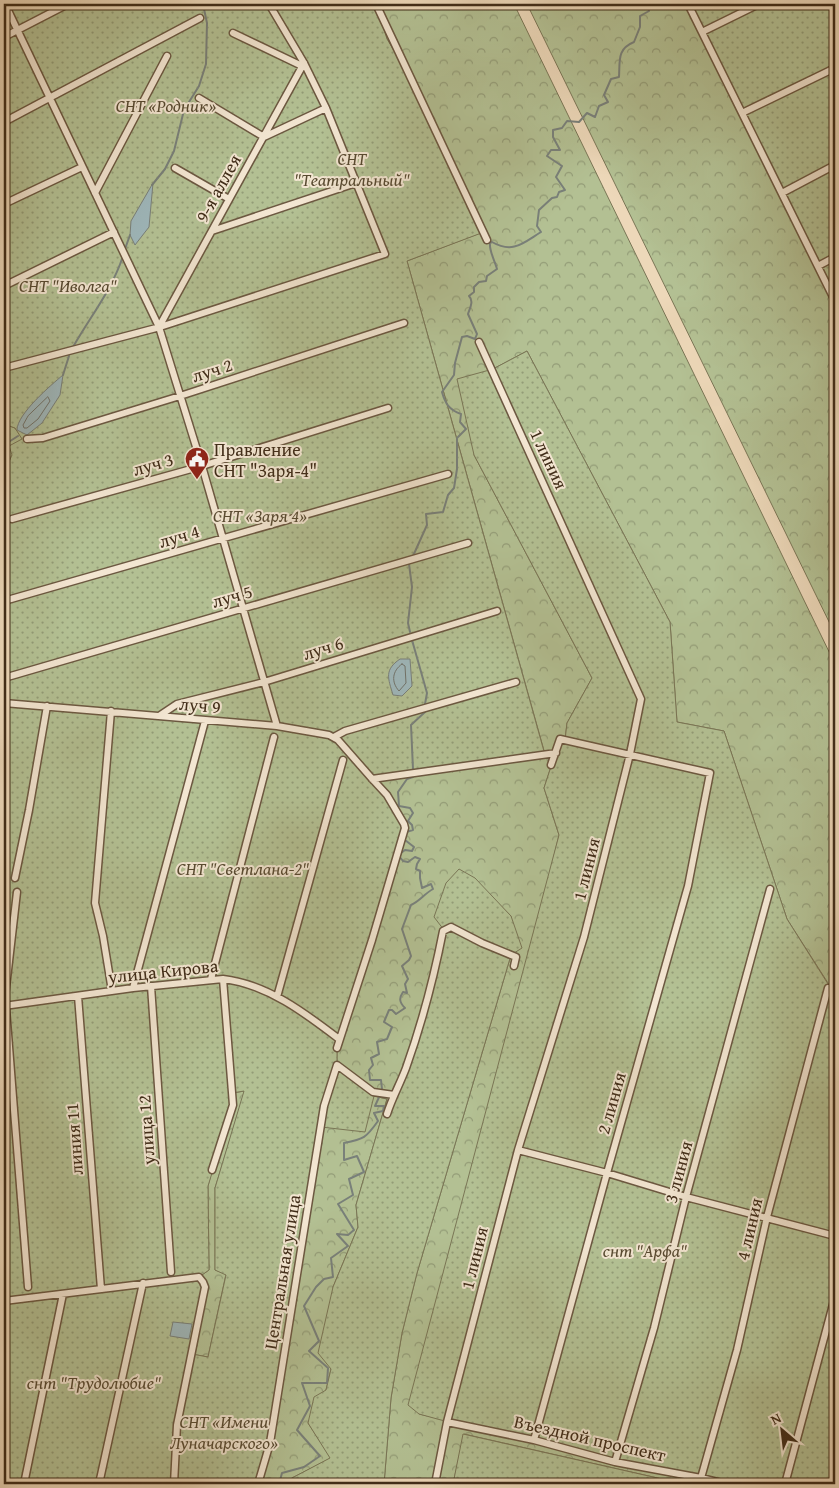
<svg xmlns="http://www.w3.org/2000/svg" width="839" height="1488" font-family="'Gentium Book Plus',serif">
<defs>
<pattern id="forest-crowns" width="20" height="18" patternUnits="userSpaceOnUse" patternTransform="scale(1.25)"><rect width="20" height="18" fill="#b3c093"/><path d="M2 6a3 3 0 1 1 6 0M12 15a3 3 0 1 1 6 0" fill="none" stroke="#939c77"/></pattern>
<pattern id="garden-dots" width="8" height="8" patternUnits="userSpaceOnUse" patternTransform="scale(1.25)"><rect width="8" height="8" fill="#b3c093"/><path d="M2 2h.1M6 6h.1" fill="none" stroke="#939c77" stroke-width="1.8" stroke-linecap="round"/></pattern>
</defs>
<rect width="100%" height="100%" fill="#edd8b9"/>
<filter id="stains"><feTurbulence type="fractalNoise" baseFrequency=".004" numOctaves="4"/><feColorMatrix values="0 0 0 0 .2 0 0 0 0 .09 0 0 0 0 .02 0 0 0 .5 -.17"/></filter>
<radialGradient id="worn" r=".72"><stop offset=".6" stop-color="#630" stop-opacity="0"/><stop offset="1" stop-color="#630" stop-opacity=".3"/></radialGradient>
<path fill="url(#forest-crowns)" stroke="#7a7656" d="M376,4H514L835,664V996L831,991L828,983L787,919L724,731L677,722L670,622L527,351L493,369L474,455L592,678L567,723L565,740L560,739L544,788L559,835L419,1414L726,1484H684L464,1434L453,1484H384L391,1398L402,1333L417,1273L511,955V916L499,904L444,930L405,1070L392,1094L373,1092L337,1066V1050L372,779L545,754L407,261L483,232L413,82L387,39Z
M527,4H688L835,301V634Z
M4,424L15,428L23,439L12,455L5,470L8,487L4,490Z
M245,1091L215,1188V1270L226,1274L208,1357L191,1354L199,1277L209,1270L208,1186L232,1093Z
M374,1096L387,1099L356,1205L358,1227L333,1287L331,1369L326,1390L308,1423L331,1458L292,1478L290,1484H258L320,1127Z"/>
<path fill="url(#garden-dots)" stroke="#7a7656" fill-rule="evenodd" d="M4,4H376L387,39L413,82L484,232L407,261L545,755L373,778L404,824L337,1050V1066L373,1092L392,1094L405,1070L444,930L434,917L446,883L459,869L475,878L511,916L522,948L511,955L417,1273L402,1333L391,1398L384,1484H290L292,1478L330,1458L308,1423L314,1397L326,1390L331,1369L318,1353L333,1287L358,1227L356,1205L387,1099L374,1096L365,1132L321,1127L270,1443L258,1484H4V530C12,520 8,518 4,507C3,502 4,495 4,490L8,487L5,471L12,455L9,446L22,439L15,428L4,424ZM244,1091L215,1188V1270L226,1275L208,1357L192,1354L205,1287L199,1277L209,1270L208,1186L233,1105L232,1093Z
M688,4H835V301Z
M527,351L670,622L677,722L724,731L787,919L828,984L831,991L835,996V1484H726L623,1464L541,1442L441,1420L419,1414L408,1405L559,835L544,788L560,739L565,740L567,723L592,678L474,455L457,379L493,369Z
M463,1434L684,1484H453Z"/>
<path fill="#9eb7bb" stroke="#79807a" d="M153,183L149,227L135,245L130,235L131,221Z
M63,375L60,395L42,423L27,435L17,430C17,414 51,385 63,375Z
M400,659H410L412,686L402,696L393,695C388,678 384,670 400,659Z
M173,1322L192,1324L189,1339L170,1336Z"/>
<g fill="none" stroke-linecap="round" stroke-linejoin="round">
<path stroke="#70726a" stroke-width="1" d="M48,397L50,401L38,419L27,428H24L23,425L28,416Z
M402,664L405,666L406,683L399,691C391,682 392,671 402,664Z"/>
<path stroke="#79807a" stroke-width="2" d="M152,185L165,169L174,151L184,110L199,86L206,64L207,23L204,9L207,4
M125,249L130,235
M73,347C90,317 112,290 123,256
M63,375L69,356
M4,445L18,436
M413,556L427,525L426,514L443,512L448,495L454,488L457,469V438L466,429L460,422L461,414C449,410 445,403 442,392L454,375L455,363L462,337L467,336L475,339L477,334L468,314C470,308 474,301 469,296L474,292V287L479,282L486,281L487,276L497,269C495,261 489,251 490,243L492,242C513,254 523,243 541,232L537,226L539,210L552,198L557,197L559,192L565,190L556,177L562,166L547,156L551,150H560L553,137V130L562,128L567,121L579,122L587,113L595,117L599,106L608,102L604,95L611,79L619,77C620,60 617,49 634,42L640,27V16L649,11L647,4
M409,564L412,587L408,623L410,632
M412,640L427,693L425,704
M413,769L411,725L425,712
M406,832L413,830L412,825L408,821L413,813L410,808L399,806L398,792L407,779L413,777
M382,1089L381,1080H370L369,1070L373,1065L371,1058L379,1054L377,1042L387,1039L392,1027L384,1022L389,1010H392L396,1014L405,1008C399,1002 399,998 403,992L407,993L405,984L408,979L402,966L409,960L411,956L402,929L411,905C420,901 424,894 433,889L431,884L422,888L420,878V871L416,869L417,864L420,859L415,857L408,862L403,861L399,856L401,853L405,850L412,851L414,847L405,840V837
M279,1484L282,1473L304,1467L320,1456L297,1430L310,1406L302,1383H327L328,1368L309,1351L319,1341L304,1306L316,1287L324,1279L333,1277L331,1258L348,1246L337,1234L348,1235L354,1230L338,1204L353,1195L349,1179L364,1172L357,1156L344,1160V1143C364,1139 366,1138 378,1121L374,1113L383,1111L384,1106H375L380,1095"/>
<defs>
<path id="minor" d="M5,4L159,327L202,466L277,726
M376,4L487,240
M688,4L835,301
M702,32L759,4
M233,33L302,66
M4,37L68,4
M199,98L264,137L326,108
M742,113L835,68
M4,122L200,18
M175,168L229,199
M95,193L167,56
M782,193L835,165
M4,204L82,167
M212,231L356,183
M818,266L835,257
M4,286L114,232
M159,327L304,63
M4,368L160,327L385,254L326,108L304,63L269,4
M27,439L43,438L180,396L404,323
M12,519L202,466L388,408
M4,601L448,474
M4,678L468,543
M4,703L277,726L329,735L338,740L374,781
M111,711L95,903L103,936L112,991
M159,716L177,704L264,682L497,611
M334,737L345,731L516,682
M372,779L556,753
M15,878L29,810L47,706
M17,892L5,996L28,1287
M211,979L274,737
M151,986L171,1272
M133,988L205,721
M78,996L101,1289
M277,997L343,760
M4,1006L133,988L223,979C267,984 305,1013 339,1039
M337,1048L372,940L405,828L404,824L387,795L375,782
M387,1114C392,1098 400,1084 406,1068C422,1023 434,977 443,931L451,927L482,943L516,957L514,966
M518,1150L607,1173L686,1197L835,1236
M212,1170L233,1105L223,979
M4,1301L199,1277L203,1282L205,1287L177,1425L174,1484
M447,1422L534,1440L615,1462L701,1478L726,1484
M534,1440L607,1173L688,886L710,773L560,739L551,765
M615,1462L654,1328L686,1197L770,889
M701,1478L737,1350L767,1217L828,988
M24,1484L63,1294
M99,1484L143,1283
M258,1484L270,1443L324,1106L337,1065L373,1092L394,1095
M435,1484L447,1422L518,1150L584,937L630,754L641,699L479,342
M785,1484L835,1297"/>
</defs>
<use href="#minor" stroke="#6c5841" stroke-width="9"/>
<use href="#minor" stroke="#f3e6d2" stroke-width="6"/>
</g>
<defs>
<symbol id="civic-pin" viewBox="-11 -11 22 30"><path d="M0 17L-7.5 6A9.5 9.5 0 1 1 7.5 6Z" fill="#8f2418" stroke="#f3e6d2"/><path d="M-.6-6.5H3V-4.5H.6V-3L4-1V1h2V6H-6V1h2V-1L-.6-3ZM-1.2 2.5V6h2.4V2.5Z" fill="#fff"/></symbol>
</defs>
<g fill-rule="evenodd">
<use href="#civic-pin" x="183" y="445" width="28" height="38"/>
</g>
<g text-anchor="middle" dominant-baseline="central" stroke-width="4" stroke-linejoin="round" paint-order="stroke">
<g font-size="18" font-style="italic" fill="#584a31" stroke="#f3e6d2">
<text x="166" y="105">СНТ «Родник»</text>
<text x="352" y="158">СНТ<tspan x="352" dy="21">"Театральный"</tspan></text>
<text x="68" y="285">СНТ "Иволга"</text>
<text x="260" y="515">СНТ «Заря 4»</text>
<text x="243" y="868">СНТ "Светлана-2"</text>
<text x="645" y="1250">снт "Арфа"</text>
<text x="94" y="1382">снт "Трудолюбие"</text>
<text x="224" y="1421">СНТ «Имени<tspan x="224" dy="21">Луначарского»</tspan></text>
</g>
<g font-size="18" fill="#412d19" stroke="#f3e6d2">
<text transform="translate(218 188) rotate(-61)">9-я аллея</text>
<text transform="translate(212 370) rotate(-18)">луч 2</text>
<text transform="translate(549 459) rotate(65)">1 линия</text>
<text transform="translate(153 464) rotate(-16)">луч 3</text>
<text transform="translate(179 536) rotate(-16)">луч 4</text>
<text transform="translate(232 596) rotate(-16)">луч 5</text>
<text transform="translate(323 648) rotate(-17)">луч 6</text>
<text transform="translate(200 705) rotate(5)">луч 9</text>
<text transform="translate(586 869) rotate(-76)">1 линия</text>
<text transform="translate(163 971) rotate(-6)">улица Кирова</text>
<text transform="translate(611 1103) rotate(-74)">2 линия</text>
<text transform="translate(146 1130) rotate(-94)">улица 12</text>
<text transform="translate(74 1139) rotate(-94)">линия 11</text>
<text transform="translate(678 1172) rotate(-75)">3 линия</text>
<text transform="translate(749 1229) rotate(-77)">4 линия</text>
<text transform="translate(474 1258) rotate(-76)">1 линия</text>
<text transform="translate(282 1272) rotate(-81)">Центральная улица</text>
<text transform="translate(590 1438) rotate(13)">Въездной проспект</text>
</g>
<g font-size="18" fill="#412d19" stroke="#f3e6d2" text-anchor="start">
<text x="214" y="449">Правление<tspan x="214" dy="21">СНТ "Заря-4"</tspan></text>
</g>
</g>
<rect width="839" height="1488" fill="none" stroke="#edd8b9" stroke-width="20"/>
<rect x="5" y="5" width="829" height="1478" fill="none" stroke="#412d19" stroke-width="2.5"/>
<rect x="10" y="10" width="819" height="1468" fill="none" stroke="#412d19"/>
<g transform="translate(782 1430) rotate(332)" stroke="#f3e6d2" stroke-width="4" paint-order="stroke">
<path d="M0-4L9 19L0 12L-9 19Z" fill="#412d19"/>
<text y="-8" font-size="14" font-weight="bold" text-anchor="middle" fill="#412d19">N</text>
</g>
<rect width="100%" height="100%" filter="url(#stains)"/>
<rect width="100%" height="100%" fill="url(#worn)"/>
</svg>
